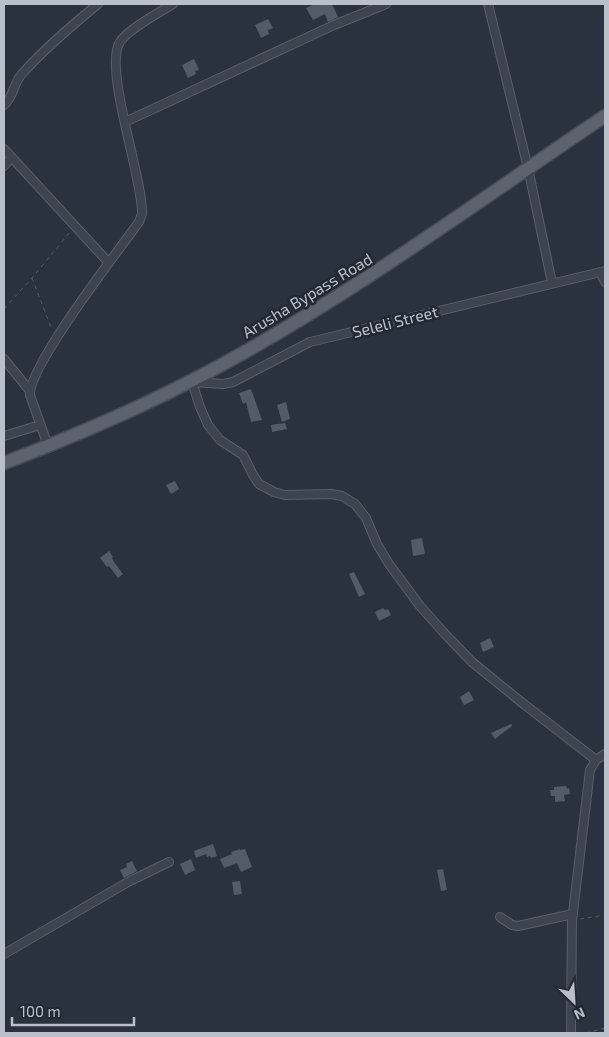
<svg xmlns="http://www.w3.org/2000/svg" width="609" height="1037" font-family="'Exo 2',sans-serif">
<rect width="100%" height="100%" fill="#2a323f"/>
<path fill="#535b69" d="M315,4H332L338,17L328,22L325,14L313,20L306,8Z
M268,19L273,28L268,30L269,34L261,38L255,25Z
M194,59L199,70L195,71L196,74L188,78L182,65Z
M251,389L262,420L251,422L246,402L243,404L239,393Z
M286,402L290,419L282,422L277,405Z
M285,423L287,429L272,432L271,425Z
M175,481L179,489L171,494L166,485Z
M422,538L425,554L413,556L411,540Z
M109,551L113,557L112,558L114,562L123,574L118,578L109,566L107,567L100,558Z
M354,572L365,594L359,597L349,574Z
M383,608L385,610L388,609L391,615L379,621L375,612Z
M490,638L494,647L483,652L480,643Z
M469,691L474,700L464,705L460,697Z
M511,724L512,726L495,739L491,733Z
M566,786L567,789L569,788L570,794L564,795L565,801L555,802V796H551L550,790H554V787Z
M213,844L217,856L211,858L210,856L207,857L206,854L196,858L194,851Z
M240,849V850L245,849L252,867L241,872L237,863L224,868L220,859L232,854L231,852Z
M191,859L195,870L185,875L180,864Z
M132,861L137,871L124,878L120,870L127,867L126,864Z
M443,869L447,890L441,891L437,870Z
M240,881L242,894L234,895L232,882Z"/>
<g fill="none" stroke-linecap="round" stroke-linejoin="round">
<defs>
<path id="street" d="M488,4L528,168L552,283
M4,105C14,96 13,85 21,75C44,49 71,26 98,4
M125,122L334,25L386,4
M4,149L109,263
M4,166L11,158
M600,272L605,282
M4,359L30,391
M192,382L200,407L208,425L220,440L243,455L253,475L259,484L274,492L285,495L332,494L342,496L355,504L366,518L377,544L389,564L420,606L445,634L472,662L525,705L596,760
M193,382L223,384L233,382L310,342L605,271
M4,436L40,425
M48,446L30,395C28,367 118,251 139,222L142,214C143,178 103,68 120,42C127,30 160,12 173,4
M500,917L512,925L518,926L573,914
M4,954L128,882L169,862
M571,1033L572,921L590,770L596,760L605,754"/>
<path id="primary" d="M4,463C67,439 131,412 191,381C337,306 469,207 605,116"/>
</defs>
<use href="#street" stroke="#585f69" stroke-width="10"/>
<use href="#primary" stroke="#474d58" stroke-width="15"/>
<path stroke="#4c5c5f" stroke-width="1" stroke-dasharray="4 4" stroke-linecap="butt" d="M32,278L52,330
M4,309L32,278L70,232
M580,919L605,915
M586,1033L605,1028"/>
<use href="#street" stroke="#3d444f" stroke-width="8"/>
<use href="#primary" stroke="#5c636f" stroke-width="12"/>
</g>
<g text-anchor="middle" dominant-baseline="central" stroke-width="5" stroke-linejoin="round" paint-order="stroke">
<g font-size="16" fill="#bac0c9" stroke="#222934">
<text transform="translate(307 295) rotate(-31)">Arusha Bypass Road</text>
<text transform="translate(395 321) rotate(-14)">Seleli Street</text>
</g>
</g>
<rect width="609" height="1037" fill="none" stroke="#bac0c9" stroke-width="10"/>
<g transform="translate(574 1002) rotate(155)" stroke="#222934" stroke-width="4" paint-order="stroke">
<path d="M0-4L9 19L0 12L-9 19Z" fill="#bac0c9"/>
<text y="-8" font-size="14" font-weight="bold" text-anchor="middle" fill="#bac0c9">N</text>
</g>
<path d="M12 1017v8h122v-8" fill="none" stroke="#bac0c9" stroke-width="2.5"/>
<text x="20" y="1017" font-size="15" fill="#bac0c9" stroke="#222934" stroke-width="4" paint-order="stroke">100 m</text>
</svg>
